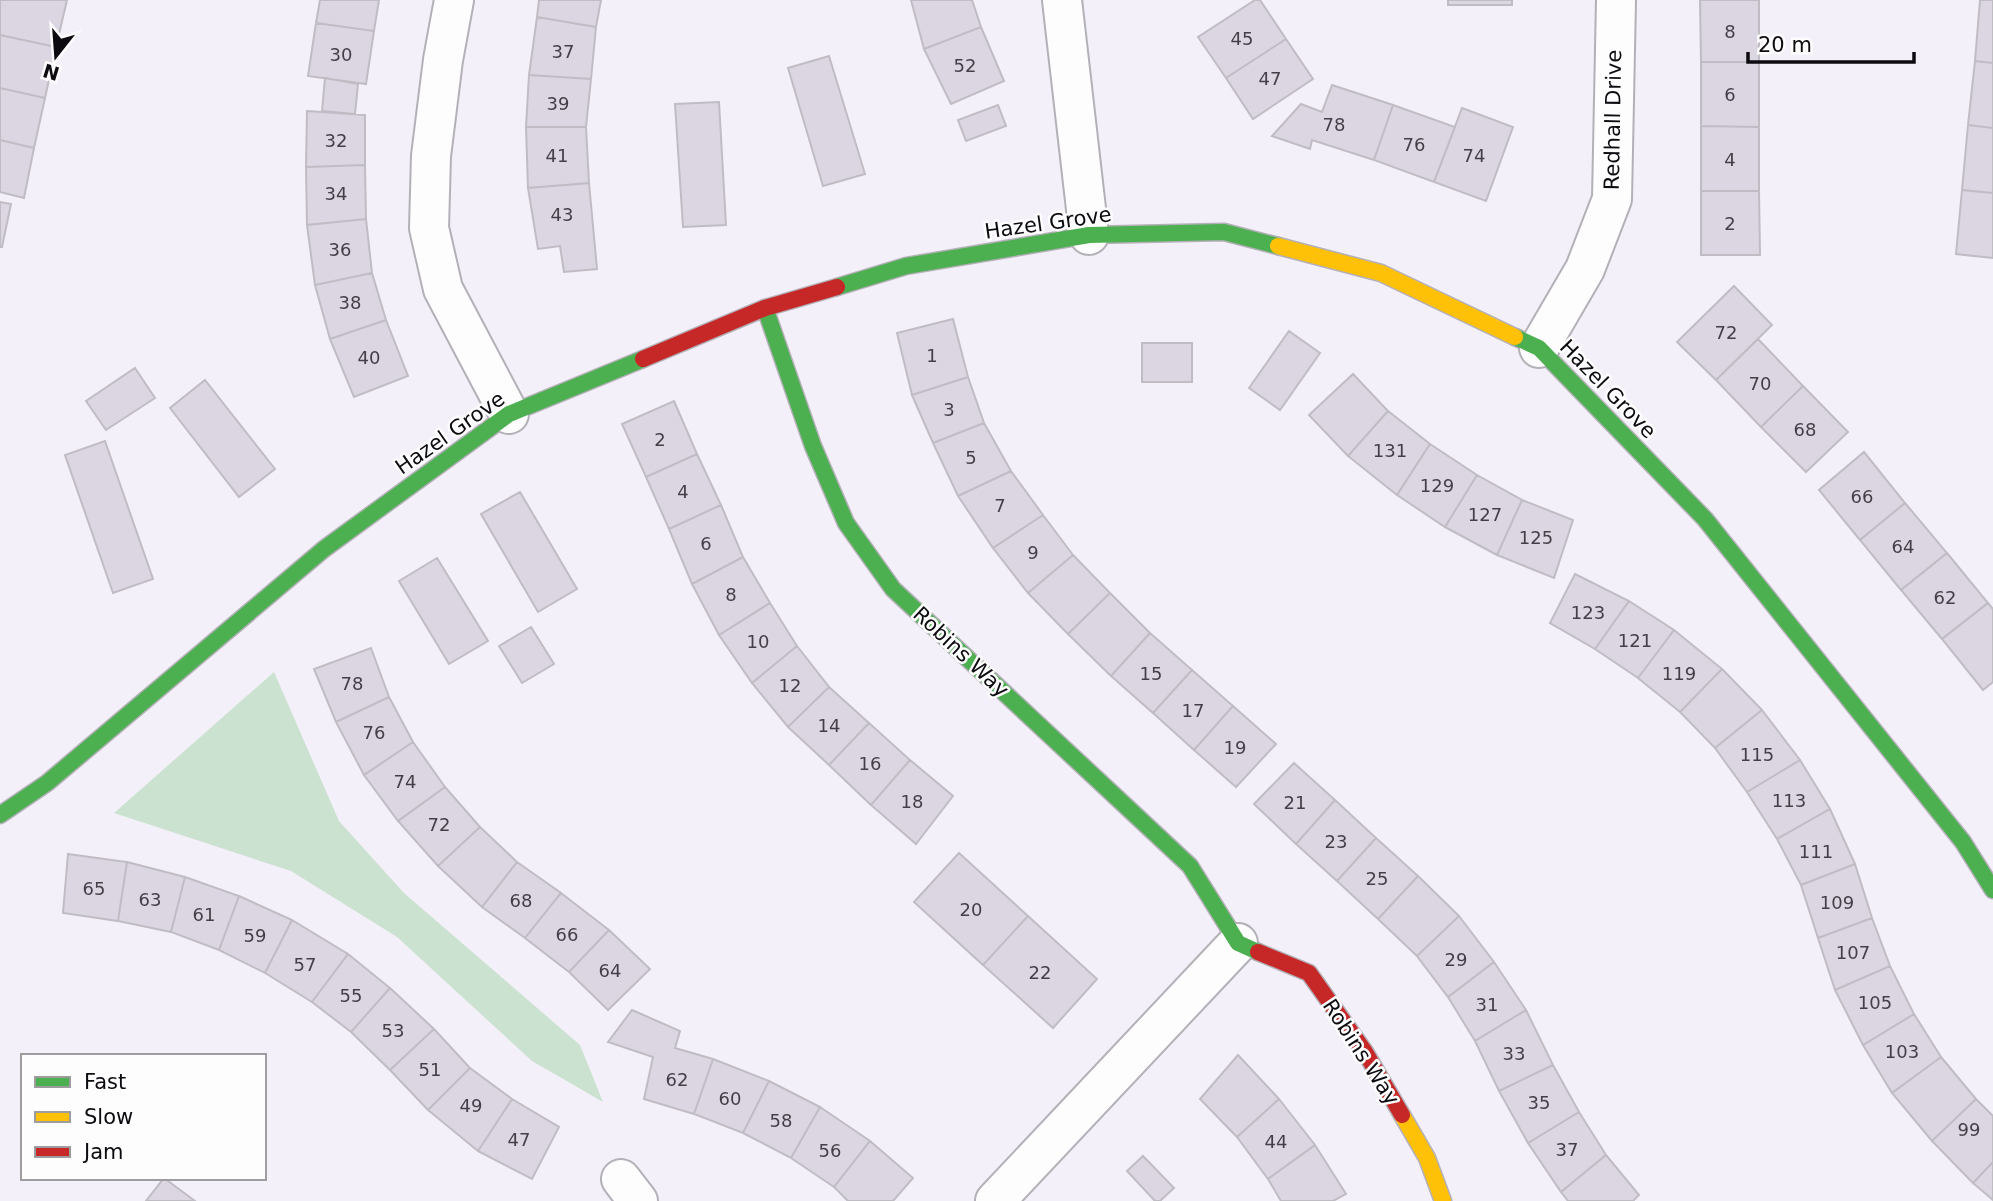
<svg xmlns="http://www.w3.org/2000/svg" width="1993" height="1201" font-family="'DejaVu Sans',sans-serif">
<rect width="100%" height="100%" fill="#f4f0f9"/>
<path fill="#cce2d1" d="M274,672L339,821L404,893L580,1045L603,1102L532,1061L397,937L291,871L114,813Z"/>
<path fill="#dcd6e3" stroke="#c0bcc4" stroke-width="2" d="M0,0H67L56,47L0,35Z
M320,0H379L374,31L316,23Z
M539,0H601L596,27L537,17Z
M911,0H972L981,27L924,49Z
M1255,0H1260L1286,39L1226,78L1198,37Z
M1448,0H1512V5H1448Z
M1700,0H1759V62H1701Z
M1980,0H1993V63L1975,61Z
M537,17L596,27L591,79L529,75Z
M316,23L374,31L366,84L308,76Z
M981,27L1004,81L951,104L924,49Z
M0,35L56,47L45,98L0,88Z
M1286,39L1313,79L1253,119L1226,78Z
M829,56L865,174L823,186L788,68Z
M1975,61L1993,63V128L1968,125Z
M1701,62H1759V127L1701,126Z
M529,75L591,79L586,127H526Z
M325,78L358,84L355,114L322,111Z
M1332,85L1393,105L1374,160L1312,140L1310,149L1272,136L1301,104L1322,112Z
M0,88L45,98L34,148L0,140Z
M719,102L726,225L683,227L675,104Z
M998,105L1006,126L966,141L958,120Z
M1393,105L1455,127L1434,182L1374,160Z
M1462,108L1513,127L1486,201L1434,182Z
M307,111L365,115V165L306,167Z
M1968,125L1993,128V193L1962,190Z
M1701,126L1759,127V191H1701Z
M526,127H586L589,183L528,188Z
M0,140L34,148L24,198L0,192Z
M365,165L366,219L307,225L306,167Z
M589,183L597,269L564,272L560,246L538,249L528,188Z
M1962,190L1993,193V258L1956,254Z
M1701,191H1759L1760,255H1701Z
M0,202L11,204L2,247H0Z
M366,219L372,273L315,285L307,225Z
M372,273L386,320L330,339L315,285Z
M1734,286L1772,325L1716,380L1677,342Z
M953,319L968,377L912,395L897,333Z
M386,320L408,376L354,397L330,339Z
M1289,331L1320,353L1280,410L1249,388Z
M1758,339L1803,386L1761,427L1716,380Z
M1142,343H1192V382H1142Z
M135,368L155,398L106,430L86,401Z
M1353,374L1388,411L1348,456L1309,415Z
M968,377L984,423L933,443L912,395Z
M205,380L275,469L239,497L170,408Z
M1803,386L1848,432L1806,472L1761,427Z
M674,401L697,454L646,477L622,424Z
M1388,411L1430,444L1397,495L1348,456Z
M984,423L1011,471L958,496L933,443Z
M105,441L153,579L113,593L65,455Z
M1430,444L1477,475L1445,527L1397,495Z
M1864,452L1905,503L1860,540L1819,490Z
M697,454L721,505L669,529L646,477Z
M1011,471L1043,515L993,548L958,496Z
M1477,475L1522,500L1497,555L1445,527Z
M520,492L577,589L538,612L481,514Z
M1522,500L1573,520L1554,578L1497,555Z
M1905,503L1947,553L1901,590L1860,540Z
M721,505L743,557L692,584L669,529Z
M1043,515L1073,555L1028,593L993,548Z
M1947,553L1988,603L1942,639L1901,590Z
M1073,555L1110,593L1068,634L1028,593Z
M743,557L770,603L719,635L692,584Z
M437,558L488,641L449,664L399,581Z
M1575,574L1629,601L1595,649L1550,623Z
M1110,593L1150,633L1111,676L1068,634Z
M1629,601L1674,630L1638,678L1595,649Z
M770,603L797,646L752,683L719,635Z
M1988,603L1993,609V682L1983,690L1942,639Z
M531,627L554,664L522,683L499,646Z
M1674,630L1722,669L1680,712L1638,678Z
M1150,633L1192,670L1153,713L1111,676Z
M797,646L829,687L788,727L752,683Z
M371,648L389,697L336,722L314,669Z
M1722,669L1762,710L1715,748L1680,712Z
M1192,670L1233,706L1194,750L1153,713Z
M829,687L869,723L829,765L788,727Z
M389,697L413,742L364,775L336,722Z
M1233,706L1276,744L1236,787L1194,750Z
M1762,710L1800,760L1747,792L1715,748Z
M869,723L910,760L871,805L829,765Z
M413,742L445,787L398,821L364,775Z
M910,760L953,796L916,844L871,805Z
M1800,760L1830,809L1777,839L1747,792Z
M1294,763L1335,800L1296,844L1254,804Z
M445,787L480,827L438,866L398,821Z
M1335,800L1376,838L1337,881L1296,844Z
M1830,809L1855,864L1801,885L1777,839Z
M480,827L517,862L482,907L438,866Z
M1376,838L1418,876L1378,919L1337,881Z
M959,853L1028,916L983,965L914,902Z
M68,854L127,862L118,921L63,913Z
M127,862L185,877L171,932L118,921Z
M517,862L561,893L525,938L482,907Z
M1855,864L1872,918L1818,938L1801,885Z
M1418,876L1459,916L1417,956L1378,919Z
M185,877L239,896L219,950L171,932Z
M561,893L609,930L569,972L525,938Z
M239,896L292,920L265,973L219,950Z
M1028,916L1097,979L1053,1028L983,965Z
M1459,916L1494,962L1448,997L1417,956Z
M1872,918L1890,966L1835,990L1818,938Z
M292,920L348,954L312,1002L265,973Z
M609,930L650,969L608,1010L569,972Z
M348,954L390,988L351,1032L312,1002Z
M1494,962L1526,1010L1475,1041L1448,997Z
M1890,966L1914,1014L1863,1045L1835,990Z
M390,988L434,1029L390,1070L351,1032Z
M632,1010L680,1031L675,1048L713,1059L694,1114L644,1099L653,1057L608,1042Z
M1526,1010L1553,1065L1499,1091L1475,1041Z
M1914,1014L1941,1057L1892,1093L1863,1045Z
M434,1029L470,1068L428,1110L390,1070Z
M1238,1055L1279,1099L1237,1137L1200,1099Z
M1941,1057L1976,1099L1932,1141L1892,1093Z
M713,1059L769,1081L743,1133L694,1114Z
M1553,1065L1579,1112L1528,1143L1499,1091Z
M470,1068L512,1099L478,1151L428,1110Z
M769,1081L820,1107L791,1158L743,1133Z
M512,1099L559,1127L532,1179L478,1151Z
M1279,1099L1315,1145L1268,1179L1237,1137Z
M1976,1099L1993,1116V1162L1973,1183L1932,1141Z
M820,1107L870,1141L834,1187L791,1158Z
M1579,1112L1606,1155L1561,1192L1528,1143Z
M870,1141L913,1178L893,1201H848L834,1187Z
M1315,1145L1346,1194L1333,1201H1281L1268,1179Z
M1606,1155L1639,1195L1633,1201H1568L1561,1192Z
M1143,1156L1174,1188L1160,1201H1155L1127,1171Z
M1993,1162V1200L1973,1183Z
M164,1178L195,1201H146Z"/>
<g fill="none" stroke-linecap="round" stroke-linejoin="round">
<defs>
<path id="street" d="M454,0L443,60L431,156L429,228L443,289L509,414
M1062,0L1089,235
M1539,348L1585,269L1612,199L1616,0
M621,1179L638,1201
M995,1201L1238,943"/>
<path id="fast" d="M837,287L906,266L1089,235L1224,232L1278,246
M765,308L813,446L846,523L893,589L1190,866L1238,943L1258,952
M1515,337L1539,348L1705,519L1963,842L1993,890
M0,815L47,783L324,549L509,414L643,359"/>
<path id="slow" d="M1278,246L1381,273L1515,337
M1402,1115L1427,1158L1443,1201"/>
<path id="jam" d="M643,359L765,308L837,287
M1258,952L1309,973L1365,1052L1402,1115"/>
</defs>
<use href="#street" stroke="#b4b0b8" stroke-width="42"/>
<use href="#fast" stroke="#b4b0b8" stroke-width="19"/>
<use href="#slow" stroke="#b4b0b8" stroke-width="19"/>
<use href="#jam" stroke="#b4b0b8" stroke-width="19"/>
<use href="#street" stroke="#fdfdfe" stroke-width="38"/>
<use href="#fast" stroke="#4caf50" stroke-width="16"/>
<use href="#slow" stroke="#ffc107" stroke-width="16"/>
<use href="#jam" stroke="#c62828" stroke-width="16"/>
</g>
<g text-anchor="middle" dominant-baseline="central" stroke-width="5" stroke-linejoin="round" paint-order="stroke">
<g font-size="18" fill="#433f47">
<text x="1730" y="31">8</text>
<text x="1242" y="38">45</text>
<text x="563" y="51">37</text>
<text x="341" y="54">30</text>
<text x="965" y="65">52</text>
<text x="1270" y="78">47</text>
<text x="1730" y="94">6</text>
<text x="558" y="103">39</text>
<text x="1334" y="124">78</text>
<text x="336" y="140">32</text>
<text x="1414" y="144">76</text>
<text x="557" y="155">41</text>
<text x="1474" y="155">74</text>
<text x="1730" y="159">4</text>
<text x="336" y="193">34</text>
<text x="562" y="214">43</text>
<text x="1730" y="223">2</text>
<text x="340" y="249">36</text>
<text x="350" y="302">38</text>
<text x="1726" y="332">72</text>
<text x="932" y="355">1</text>
<text x="369" y="357">40</text>
<text x="1760" y="383">70</text>
<text x="949" y="409">3</text>
<text x="1805" y="429">68</text>
<text x="660" y="439">2</text>
<text x="1390" y="450">131</text>
<text x="971" y="457">5</text>
<text x="1437" y="485">129</text>
<text x="683" y="491">4</text>
<text x="1862" y="496">66</text>
<text x="1000" y="505">7</text>
<text x="1485" y="514">127</text>
<text x="1536" y="537">125</text>
<text x="706" y="543">6</text>
<text x="1903" y="546">64</text>
<text x="1033" y="552">9</text>
<text x="731" y="594">8</text>
<text x="1945" y="597">62</text>
<text x="1588" y="612">123</text>
<text x="1635" y="640">121</text>
<text x="758" y="641">10</text>
<text x="1151" y="673">15</text>
<text x="1679" y="673">119</text>
<text x="352" y="683">78</text>
<text x="790" y="685">12</text>
<text x="1193" y="710">17</text>
<text x="829" y="725">14</text>
<text x="374" y="732">76</text>
<text x="1235" y="747">19</text>
<text x="1757" y="754">115</text>
<text x="870" y="763">16</text>
<text x="405" y="781">74</text>
<text x="1789" y="800">113</text>
<text x="912" y="801">18</text>
<text x="1295" y="802">21</text>
<text x="439" y="824">72</text>
<text x="1336" y="841">23</text>
<text x="1816" y="851">111</text>
<text x="1377" y="878">25</text>
<text x="94" y="888">65</text>
<text x="150" y="899">63</text>
<text x="521" y="900">68</text>
<text x="1837" y="902">109</text>
<text x="971" y="909">20</text>
<text x="204" y="914">61</text>
<text x="567" y="934">66</text>
<text x="255" y="935">59</text>
<text x="1853" y="952">107</text>
<text x="1456" y="959">29</text>
<text x="305" y="964">57</text>
<text x="610" y="970">64</text>
<text x="1040" y="972">22</text>
<text x="351" y="995">55</text>
<text x="1875" y="1002">105</text>
<text x="1487" y="1004">31</text>
<text x="393" y="1030">53</text>
<text x="1902" y="1051">103</text>
<text x="1514" y="1053">33</text>
<text x="430" y="1069">51</text>
<text x="677" y="1079">62</text>
<text x="730" y="1098">60</text>
<text x="1539" y="1102">35</text>
<text x="471" y="1105">49</text>
<text x="781" y="1120">58</text>
<text x="1969" y="1129">99</text>
<text x="519" y="1139">47</text>
<text x="1276" y="1141">44</text>
<text x="1567" y="1149">37</text>
<text x="830" y="1150">56</text>
</g>
<g font-size="21" fill="#0d0a10" stroke="#fdfdfd">
<text transform="translate(1613 120) rotate(-89)">Redhall Drive</text>
<text transform="translate(1048 223) rotate(-8)">Hazel Grove</text>
<text transform="translate(1608 389) rotate(46)">Hazel Grove</text>
<text transform="translate(450 433) rotate(-35)">Hazel Grove</text>
<text transform="translate(961 652) rotate(43)">Robins Way</text>
<text transform="translate(1361 1052) rotate(57)">Robins Way</text>
</g>
</g>
<rect x="21" y="1054" width="245" height="126" fill="#fdfdfd" stroke="#9d9c9e" stroke-width="2"/>
<rect x="35" y="1077" width="35" height="10" fill="#4caf50" stroke="#9d9c9e" stroke-width="2"/>
<text x="84" y="1089" font-size="21" fill="#0d0a10">Fast</text>
<rect x="35" y="1112" width="35" height="10" fill="#ffc107" stroke="#9d9c9e" stroke-width="2"/>
<text x="84" y="1124" font-size="21" fill="#0d0a10">Slow</text>
<rect x="35" y="1147" width="35" height="10" fill="#c62828" stroke="#9d9c9e" stroke-width="2"/>
<text x="84" y="1159" font-size="21" fill="#0d0a10">Jam</text>
<g transform="translate(56 56) rotate(197)" stroke="#fdfdfd" stroke-width="5" paint-order="stroke">
<path d="M0-5L12 26L0 18L-12 26Z" fill="#0d0a10"/>
<text y="-10" font-size="19" font-weight="bold" text-anchor="middle" fill="#0d0a10">N</text>
</g>
<path d="M1748 52v10h166v-10" fill="none" stroke="#0d0a10" stroke-width="3.5"/>
<text x="1758" y="52" font-size="21" fill="#0d0a10" stroke="#fdfdfd" stroke-width="5" paint-order="stroke">20 m</text>
</svg>
